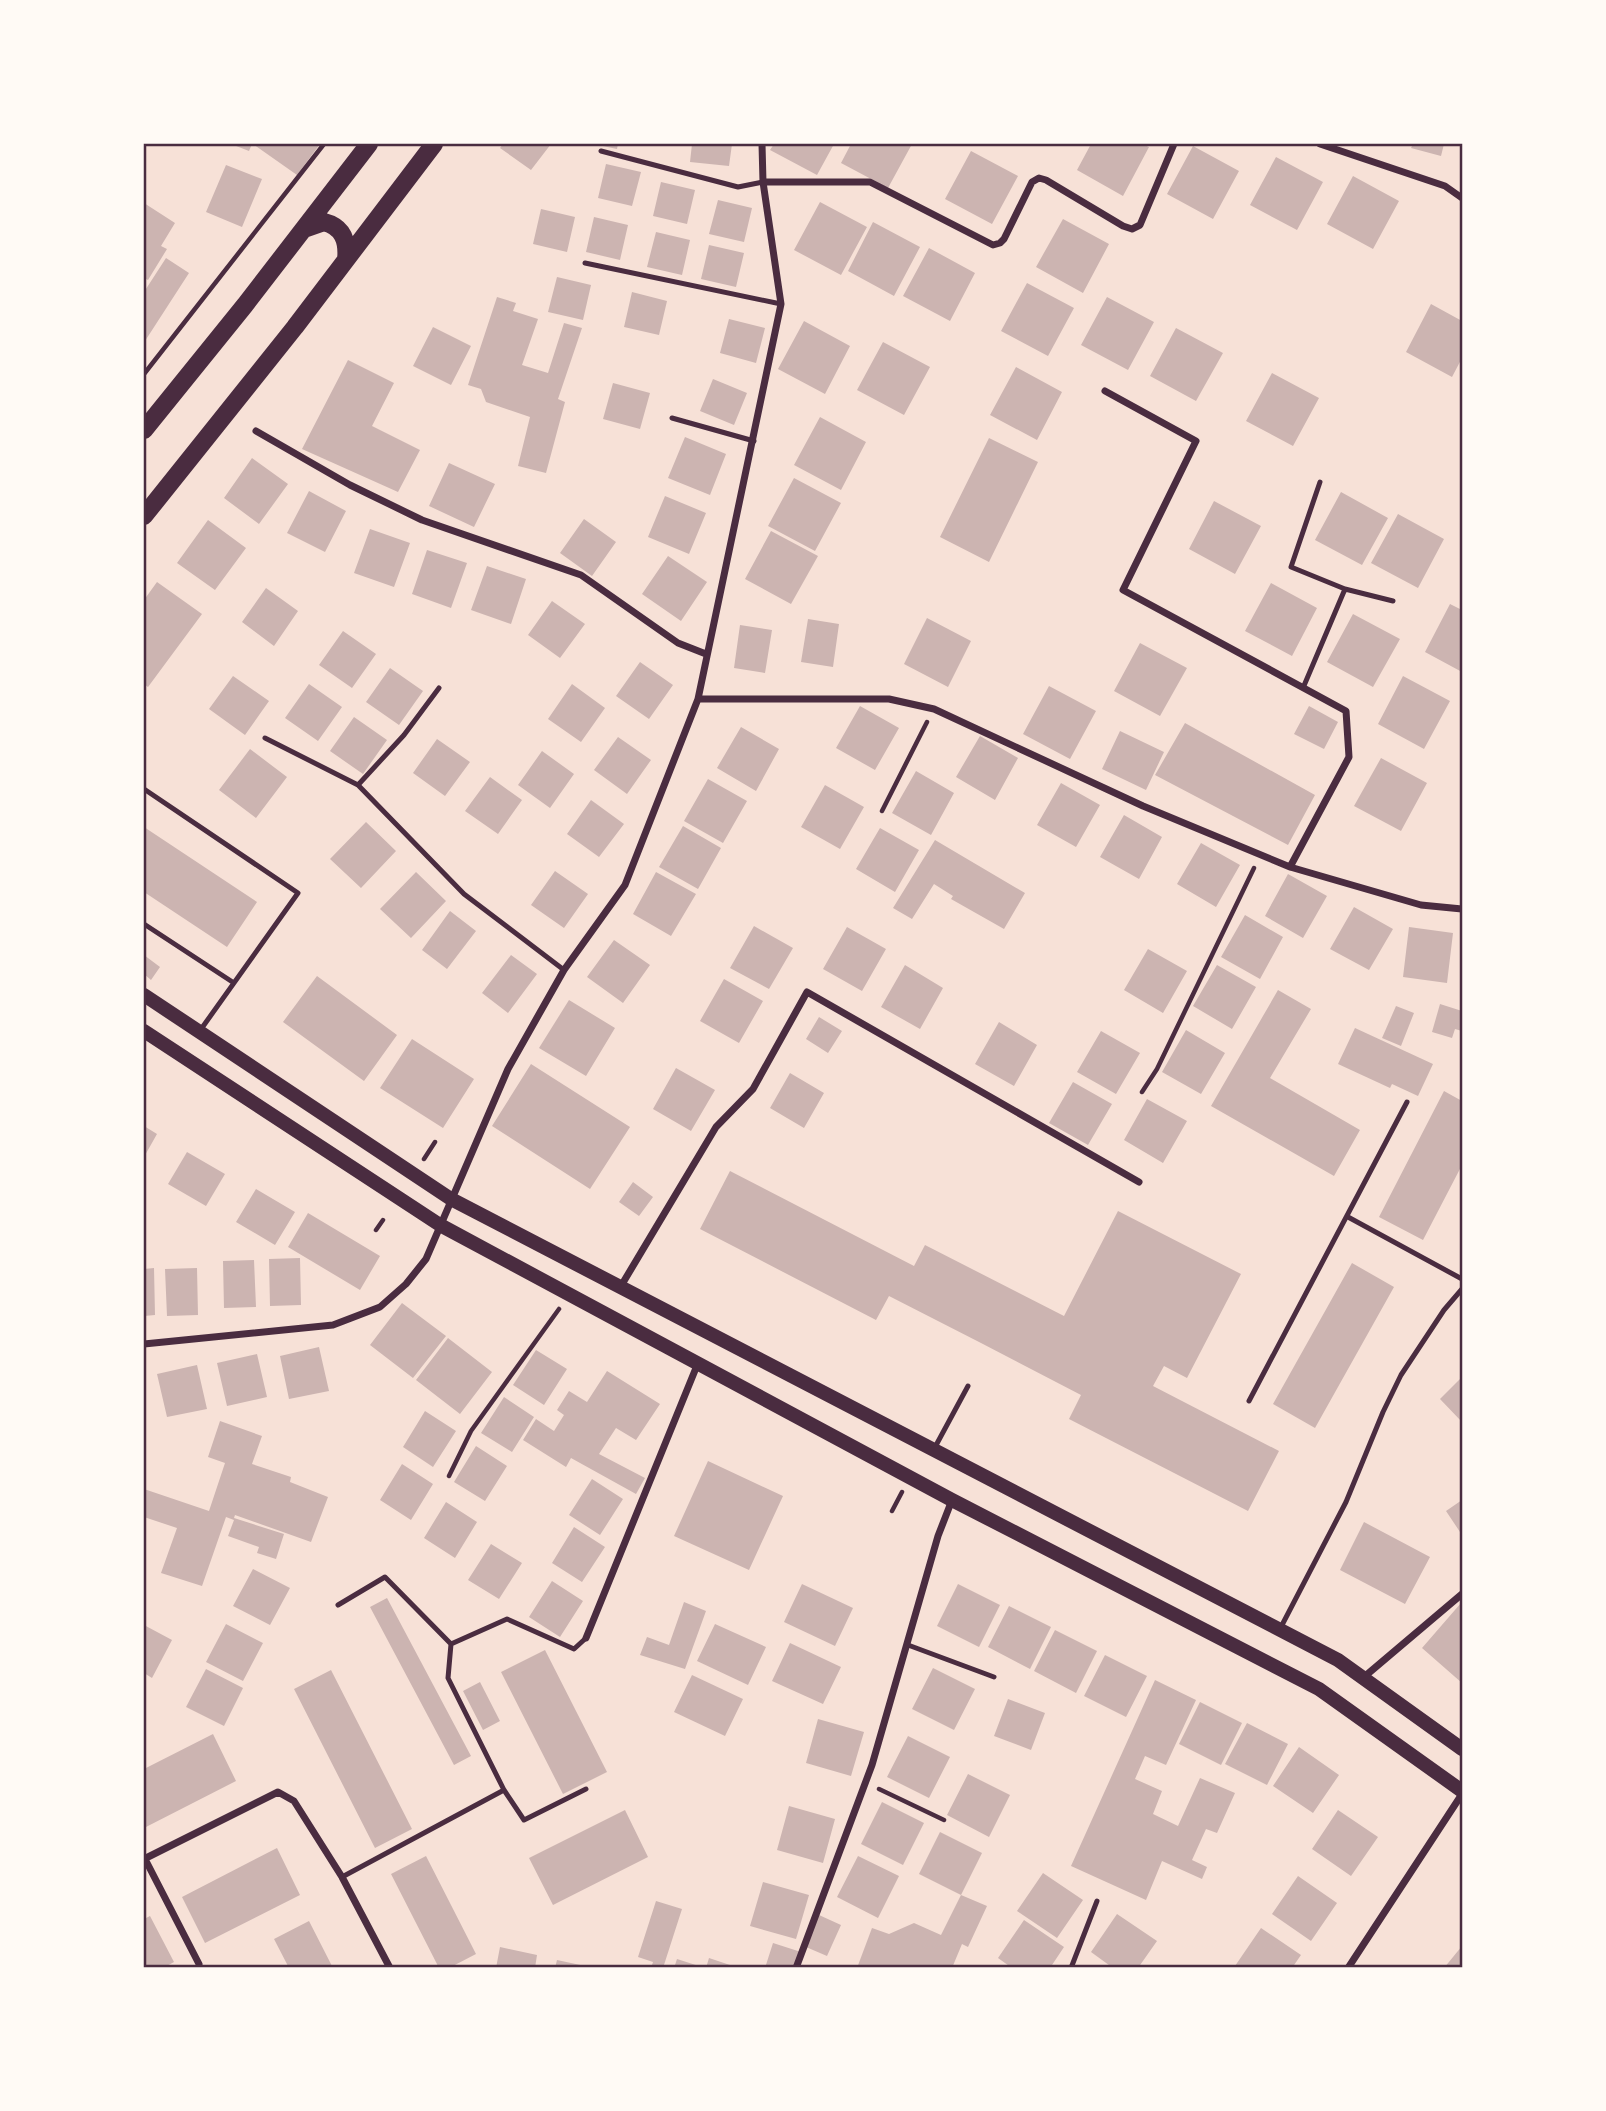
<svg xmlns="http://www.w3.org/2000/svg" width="1606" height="2111" font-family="Lora,serif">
<rect width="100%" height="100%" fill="#f7e1d7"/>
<path fill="#ccb4b1" d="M231,144H252L249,151Z
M253,144H320L297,175Z
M503,144H551L531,170L500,148Z
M692,144H732L729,166L690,162Z
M774,144H834L817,175L770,150Z
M851,144H912L888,188L841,163Z
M1091,144H1142L1149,147L1123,196L1077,170Z
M1413,144H1444L1441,156L1411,148Z
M598,145V144H618L617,149Z
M1193,146L1239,171L1213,219L1167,194Z
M971,151L1018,176L992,224L945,199Z
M1276,157L1323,182L1297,230L1250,205Z
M606,164L641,172L632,206L598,198Z
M226,165L262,179L242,227L206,212Z
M1353,176L1399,201L1373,249L1327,224Z
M661,182L695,190L687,224L653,216Z
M718,200L752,208L744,242L709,234Z
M820,202L867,227L841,275L794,250Z
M144,203L175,223L161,246L167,249L148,280L144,278Z
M541,209L575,217L567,252L533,244Z
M594,217L628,225L620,260L586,252Z
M1063,219L1109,244L1083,293L1036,267Z
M873,222L920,247L894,296L848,271Z
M656,232L690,240L682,275L647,267Z
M709,245L744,253L736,287L701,279Z
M929,248L975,273L950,321L903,296Z
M166,258L189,273L145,341L144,292Z
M557,277L591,285L583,320L548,312Z
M1027,283L1074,308L1048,356L1001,331Z
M632,292L667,301L659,335L624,327Z
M497,297L516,303L513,311L538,319L522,365L548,373L564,323L582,328L558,399L565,402L546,473L518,466L530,417L486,402L481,389L468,385Z
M1107,297L1154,322L1128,370L1081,345Z
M1431,304L1462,321V358L1452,377L1406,352Z
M729,319L765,328L756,363L720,353Z
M804,321L850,346L825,394L778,369Z
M433,327L471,346L451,385L413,366Z
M1176,328L1223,353L1196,401L1150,376Z
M883,342L930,367L904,415L857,390Z
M348,360L394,383L372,426L420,450L398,492L302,449Z
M1016,367L1062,392L1037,440L990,415Z
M1272,373L1319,398L1293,446L1246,421Z
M713,379L747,393L734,425L700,411Z
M613,383L650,393L640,429L603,419Z
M820,417L866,442L841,490L794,465Z
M685,437L726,454L710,495L668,478Z
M989,438L1038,462L989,562L940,537Z
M252,458L288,484L259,524L224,498Z
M449,463L495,484L474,527L429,506Z
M794,478L841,503L815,551L768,526Z
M309,491L346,511L325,552L287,533Z
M1341,492L1388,518L1362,565L1315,540Z
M665,496L706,513L689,554L648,537Z
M1214,501L1261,526L1235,574L1189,549Z
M1398,514L1444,539L1418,588L1371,563Z
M584,519L616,542L592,576L560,553Z
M208,520L246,548L215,590L177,563Z
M370,529L410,543L394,587L354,573Z
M771,531L818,556L791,604L745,579Z
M427,550L467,563L451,608L412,594Z
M668,556L707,582L681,621L642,594Z
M487,566L526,579L511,624L471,610Z
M157,582L202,614L148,687L144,684V600Z
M1271,583L1317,608L1292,656L1245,631Z
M266,588L298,611L274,646L242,622Z
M552,601L585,624L560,658L528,635Z
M1450,604L1462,610V672L1425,652Z
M1353,614L1400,639L1373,687L1327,662Z
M927,618L971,641L948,687L904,664Z
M808,619L839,624L833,667L801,662Z
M740,625L772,630L765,673L734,668Z
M343,631L376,654L352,688L319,665Z
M1140,643L1187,668L1160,716L1114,691Z
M640,662L673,685L649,719L616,696Z
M390,668L423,691L399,725L366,702Z
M233,676L269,701L245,735L209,709Z
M1403,676L1450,701L1424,749L1378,724Z
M309,684L342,707L318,741L285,718Z
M572,684L605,708L581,742L548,719Z
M1049,686L1096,711L1070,759L1023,734Z
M860,706L899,728L875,770L836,748Z
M1309,706L1338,722L1324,749L1294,734Z
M354,717L387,740L363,774L330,751Z
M1185,723L1315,795L1288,845L1155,775Z
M741,727L779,749L756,791L717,768Z
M1120,731L1164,752L1146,790L1102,769Z
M980,736L1018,758L995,800L956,777Z
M618,737L651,760L627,794L594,770Z
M437,739L470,762L445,796L413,773Z
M250,749L287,777L256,818L219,790Z
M542,751L574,774L550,808L518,785Z
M1381,758L1427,783L1401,831L1354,806Z
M916,771L954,793L931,835L892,813Z
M490,777L522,800L498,834L465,811Z
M708,779L747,801L723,843L684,821Z
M1061,783L1100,805L1076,847L1037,825Z
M825,785L864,807L840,849L801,827Z
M591,800L624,824L599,857L567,834Z
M1124,815L1162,837L1139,879L1100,857Z
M366,822L396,851L361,888L330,859Z
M683,826L721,848L698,889L659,867Z
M144,827L257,902L227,947L144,892Z
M880,828L919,850L895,892L856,869Z
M935,840L1025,893L1004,929L951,899L953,896L934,884L912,919L893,908Z
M1201,843L1240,865L1216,907L1177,884Z
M555,871L588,894L564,928L531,905Z
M416,872L446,901L411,938L380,909Z
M656,872L696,894L671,936L633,914Z
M1288,874L1327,896L1303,938L1265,916Z
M1354,907L1393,929L1369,970L1330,949Z
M450,911L476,931L447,969L422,950Z
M1245,915L1283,937L1260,979L1221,957Z
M754,926L793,948L769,989L730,968Z
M847,927L886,949L862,991L823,969Z
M1409,927L1453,933L1447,983L1403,977Z
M614,940L650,965L623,1003L587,977Z
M1148,949L1187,971L1163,1013L1124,990Z
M144,955L160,967L151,980L144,974Z
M511,955L537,974L508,1013L482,993Z
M905,965L943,988L920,1029L881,1007Z
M1217,965L1256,987L1232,1029L1193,1006Z
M317,976L397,1035L364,1081L283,1022Z
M724,979L763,1001L739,1043L700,1021Z
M1278,990L1311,1009L1270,1078L1360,1130L1334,1176L1211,1106Z
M569,1000L615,1028L586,1076L539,1048Z
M1440,1004L1462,1011V1031L1455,1029L1452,1038L1432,1032Z
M1396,1006L1414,1013L1401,1046L1382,1038Z
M819,1017L842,1031L828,1053L806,1039Z
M999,1022L1037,1045L1014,1086L975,1064Z
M1355,1028L1433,1064L1418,1096L1392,1084L1390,1088L1338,1064Z
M1186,1030L1225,1053L1201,1094L1162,1072Z
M1101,1031L1140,1053L1116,1094L1077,1072Z
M412,1039L474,1079L443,1128L380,1088Z
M531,1064L630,1127L590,1189L492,1126Z
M676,1068L715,1090L691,1131L653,1109Z
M790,1073L824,1093L804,1128L770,1108Z
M1073,1082L1112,1104L1088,1145L1049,1123Z
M1444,1091L1462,1101V1165L1423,1240L1379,1217Z
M1147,1099L1187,1121L1163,1163L1124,1140Z
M144,1126L157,1134L144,1157Z
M187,1152L225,1174L206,1206L168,1184Z
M730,1171L914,1266L925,1245L1064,1316L1118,1211L1241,1274L1187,1378L1164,1366L1153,1386L1279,1451L1248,1511L1069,1419L1081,1395L981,1343L889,1296L876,1320L700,1229Z
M633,1182L653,1197L639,1216L619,1202Z
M256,1189L295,1212L275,1245L236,1222Z
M308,1213L380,1256L360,1290L288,1247Z
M300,1258L301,1305L270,1306L269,1259Z
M254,1260L256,1307L224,1308L223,1261Z
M1352,1263L1394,1287L1315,1428L1273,1404Z
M154,1268L155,1315L144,1316V1269Z
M197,1268L198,1315L167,1316L165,1269Z
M402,1303L446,1336L413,1378L370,1345Z
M448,1338L492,1372L460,1414L416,1380Z
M319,1347L329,1391L289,1399L280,1356Z
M536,1350L567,1369L544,1405L513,1385Z
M257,1354L267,1397L227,1406L217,1363Z
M197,1365L207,1409L167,1417L157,1374Z
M607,1371L660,1404L636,1440L616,1428L599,1454L645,1478L636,1494L571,1458L566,1467L523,1440L536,1419L554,1431L564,1415L557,1410L569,1391L587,1402Z
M1462,1377V1422L1440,1399Z
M504,1397L534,1417L512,1452L481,1433Z
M425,1411L456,1431L433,1467L403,1447Z
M220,1421L262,1436L252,1464L291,1477L290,1482L328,1497L311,1542L235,1515L234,1518L284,1534L276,1559L257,1553L259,1547L228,1536L234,1520L226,1517L202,1586L161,1573L177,1528L144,1517V1489L209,1511L225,1463L208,1457Z
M476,1446L507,1466L485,1501L454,1482Z
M708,1461L783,1496L749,1570L674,1536Z
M402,1464L433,1484L411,1520L380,1500Z
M592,1479L623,1499L600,1535L569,1515Z
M1462,1500V1535L1446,1511Z
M446,1502L477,1522L455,1558L424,1538Z
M1364,1522L1430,1557L1405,1604L1340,1570Z
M574,1527L605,1547L582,1582L552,1563Z
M491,1544L522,1563L499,1599L468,1580Z
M253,1569L290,1588L270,1625L233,1606Z
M552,1581L583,1601L560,1637L529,1617Z
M802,1584L853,1608L835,1646L784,1622Z
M958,1584L1000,1605L979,1647L937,1626Z
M387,1598L471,1756L454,1765L370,1607Z
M684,1602L706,1611L685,1669L640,1655L647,1637L669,1645Z
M1461,1603L1462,1605V1683L1422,1648Z
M1009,1606L1051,1627L1030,1669L988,1647Z
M226,1624L263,1643L243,1681L206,1662Z
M715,1624L766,1647L748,1685L697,1661Z
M144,1625L172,1640L152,1678L144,1673Z
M1055,1630L1097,1651L1076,1693L1034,1671Z
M790,1643L841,1667L823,1704L772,1681Z
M545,1650L607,1772L563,1794L501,1672Z
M1105,1655L1147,1676L1126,1717L1084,1696Z
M933,1668L975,1689L954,1730L912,1709Z
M206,1669L243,1688L224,1726L186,1707Z
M331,1670L412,1829L375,1848L294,1689Z
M692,1675L743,1699L725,1736L674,1712Z
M1155,1680L1196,1700L1166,1765L1145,1756L1135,1779L1162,1791L1153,1814L1178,1826L1200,1778L1235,1793L1217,1833L1206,1829L1192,1860L1207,1867L1202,1879L1162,1861L1146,1900L1071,1866Z
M480,1682L500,1721L483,1730L463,1691Z
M1008,1699L1045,1713L1031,1750L994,1736Z
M1200,1702L1242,1723L1221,1765L1179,1744Z
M818,1719L864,1732L851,1776L806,1763Z
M1247,1723L1288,1744L1267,1785L1225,1764Z
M213,1734L236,1781L144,1828V1769Z
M908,1736L950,1757L929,1798L887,1777Z
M1299,1747L1339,1775L1313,1813L1273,1786Z
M968,1774L1010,1795L989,1837L947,1815Z
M882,1802L924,1823L903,1865L861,1844Z
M789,1806L835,1819L823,1863L777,1850Z
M625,1810L648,1857L553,1905L529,1858Z
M1338,1810L1378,1837L1351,1876L1312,1849Z
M940,1832L982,1853L961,1895L919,1874Z
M277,1848L300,1895L205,1943L182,1897Z
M426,1856L476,1954L449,1968H439L391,1874Z
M858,1856L899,1876L878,1918L837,1897Z
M1043,1873L1083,1900L1057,1938L1017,1911Z
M1298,1876L1337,1903L1311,1941L1272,1914Z
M763,1882L809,1895L796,1939L750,1926Z
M961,1895L987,1906L968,1947L962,1944L952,1968H905L900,1965L899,1968H857L872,1928L889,1934L914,1923L941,1935Z
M656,1901L682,1909L663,1968H651L653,1962L638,1957Z
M1117,1914L1157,1941L1138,1968H1113L1091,1952Z
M819,1915L841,1925L827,1956L806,1947Z
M150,1916L174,1962L163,1968H144V1919Z
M1024,1920L1064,1947L1050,1968H1012L998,1958Z
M309,1921L333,1968H289L274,1939Z
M1261,1928L1301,1955L1292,1968L1235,1966Z
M773,1943L801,1952L795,1968H765Z
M1462,1946V1968H1444Z
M500,1947L537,1955L535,1968H496Z
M709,1958L736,1967L735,1968H706Z
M677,1959L702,1967V1968H674Z
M557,1960L585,1966V1968H555Z"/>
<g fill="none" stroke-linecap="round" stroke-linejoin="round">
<path stroke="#4a2c40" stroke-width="4.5" d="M144,374L324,144
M882,811L927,722
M1142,1092L1157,1069L1254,868
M424,1159L435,1142
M376,1230L383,1220
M449,1476L471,1431L559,1309
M892,1511L902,1492
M879,1789L944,1820"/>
<path stroke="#4a2c40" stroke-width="5" d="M601,151L738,187L763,182
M585,263L781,304
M672,418L754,441
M1345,589L1393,601
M1303,688L1345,589L1291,567L1320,482
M265,738L358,785L464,894L564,970
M358,785L404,735L439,688
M144,789L298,893L199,1032
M144,924L234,983
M1348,1217L1462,1279
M1249,1401L1407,1102
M934,1449L968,1386
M338,1605L385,1577L451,1644
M1281,1627L1346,1502L1383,1412L1401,1375L1444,1310L1462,1289
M908,1645L994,1677
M586,1789L524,1820L504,1790L448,1678L451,1644L507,1619L574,1649L586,1638
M342,1877L504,1790
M1071,1968L1097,1901"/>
<path stroke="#4a2c40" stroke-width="7" d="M1320,144L1445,186L1462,198
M763,182H870L993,245L1000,243L1004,239L1032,182L1039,178L1046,180L1123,226L1132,229L1140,225L1174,144
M1105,391L1196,441L1123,590L1346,711L1349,757L1290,867
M256,431L350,485L422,520L581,575L678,643L706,654
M698,699H889L934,709L1143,806L1290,867L1421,905L1462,909
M621,1286L716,1127L753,1089L807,992L1139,1182
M144,1344L333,1325L380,1307L406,1284L426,1259L508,1069L564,970L625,885L698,699L781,304L763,182L762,144
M586,1638L698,1363
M1364,1677L1462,1594
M144,1857L199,1964
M144,1859L278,1792L294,1801L342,1877L390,1968
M796,1968L872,1765L938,1536L952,1500
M1348,1968L1462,1794"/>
<path stroke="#4a2c40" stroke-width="14" d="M144,995L451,1199L1338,1660L1462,1749
M144,1031L440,1225L952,1500L1319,1689L1462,1791"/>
<path stroke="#4a2c40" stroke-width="18" d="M304,229L324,222C343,227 348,241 346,260
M144,430L245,305L369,144
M144,516L295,327L434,144"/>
</g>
<rect width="1606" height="2111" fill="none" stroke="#fffaf5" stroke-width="290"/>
<rect x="145" y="145" width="1316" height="1821" fill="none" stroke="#4a2c40" stroke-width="2.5"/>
</svg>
